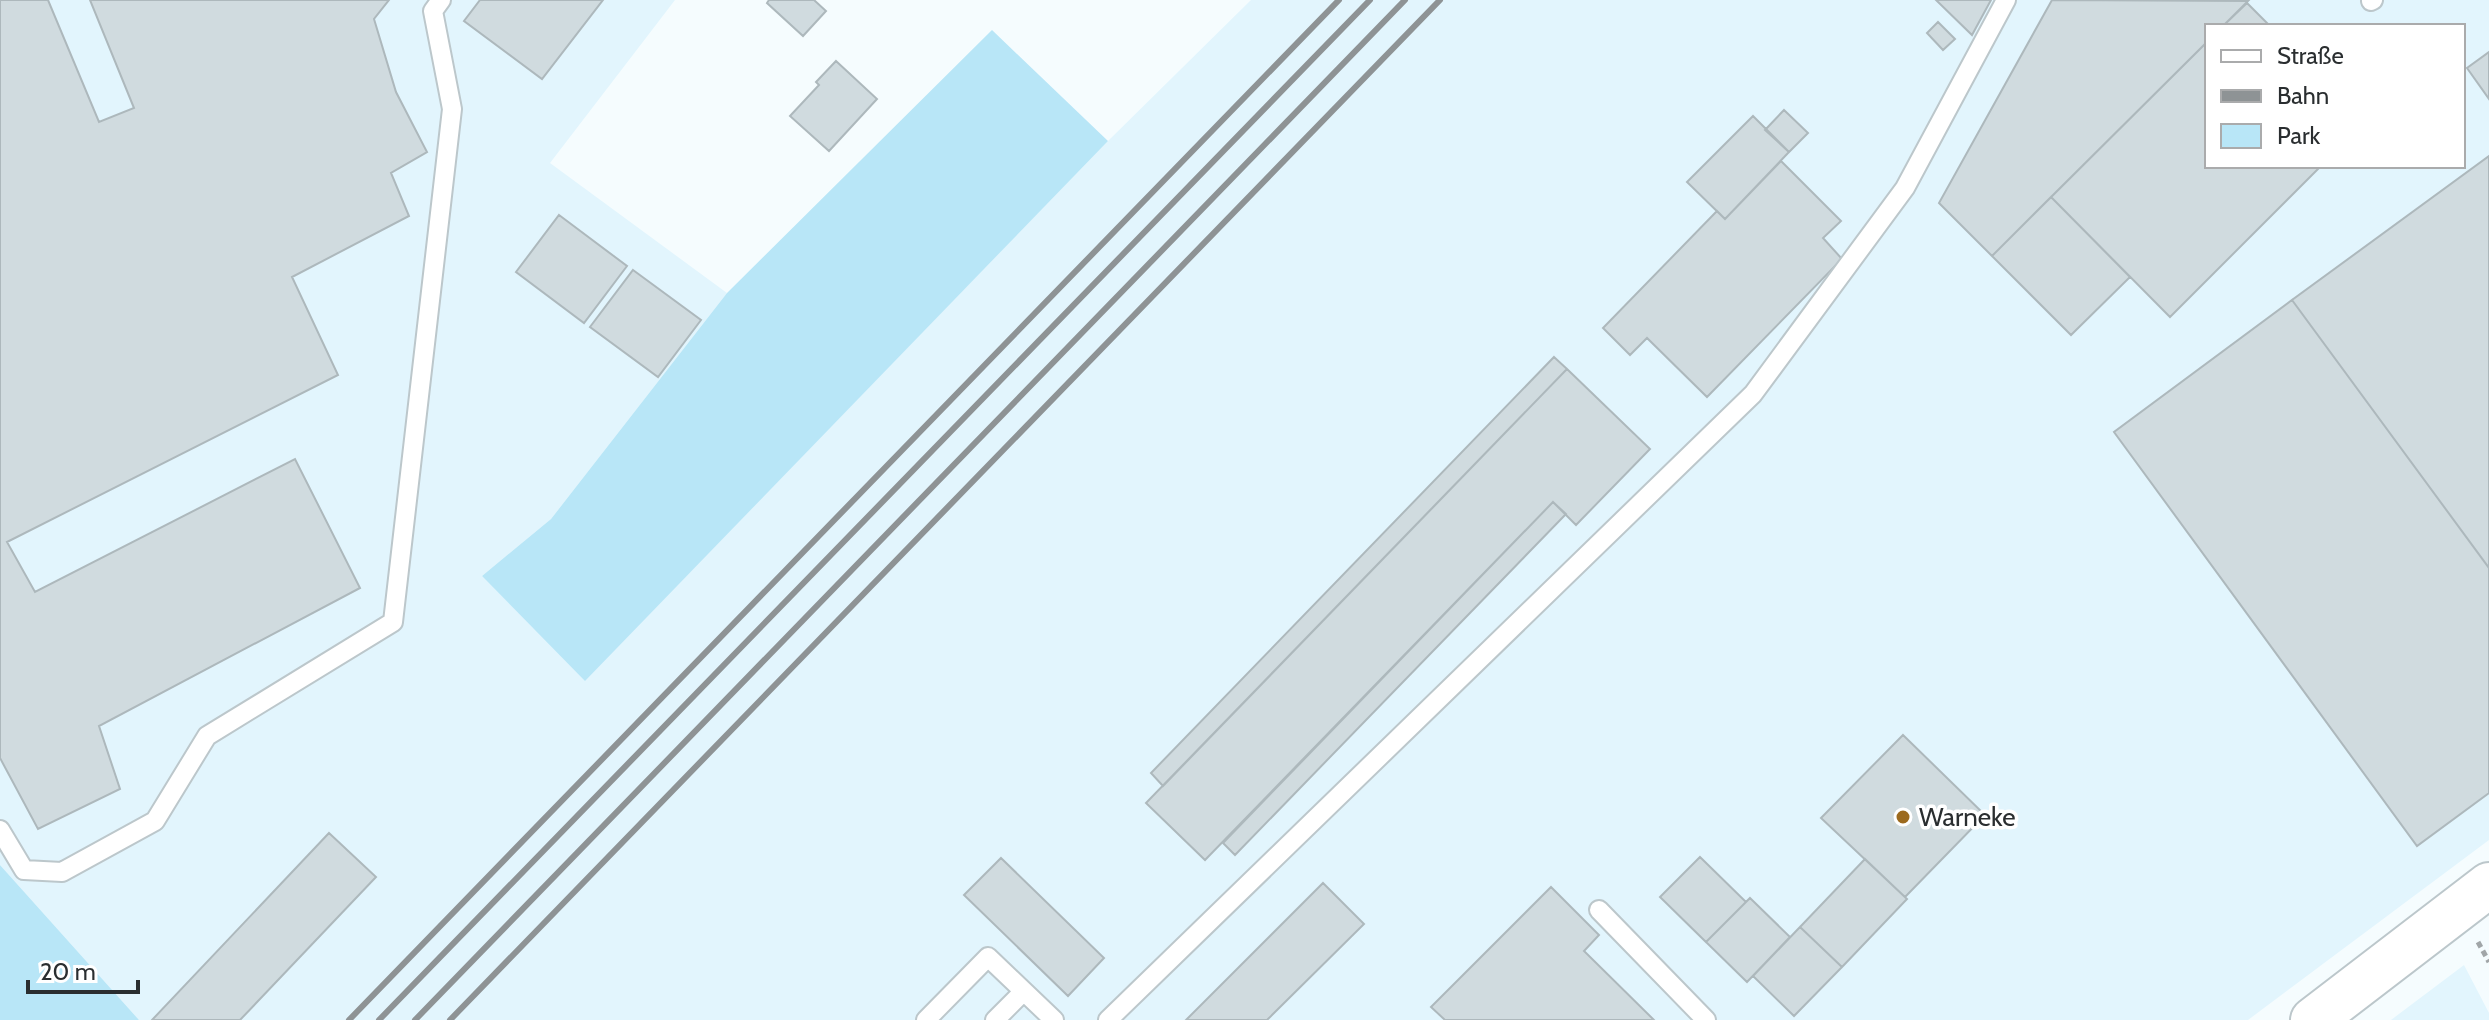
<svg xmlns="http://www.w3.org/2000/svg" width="2489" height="1020" font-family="Cabin,sans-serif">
<rect width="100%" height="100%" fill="#f5fcfe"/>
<path fill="#e2f5fd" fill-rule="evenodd" d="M0,0H675L550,163L727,293L551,519L482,576L585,680L1108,141L1251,0H2489V840L2248,1020H139L0,865ZM2207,26H2463V166H2207Z
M2464,965L2489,1013V1020H2391Z"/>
<path fill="#b8e6f7" d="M992,30L1108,141L585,681L482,576L551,519L727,293Z
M0,865L139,1020H0Z"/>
<path fill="#d0dbdf" stroke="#adb8bc" stroke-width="2" d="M0,0H48L99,122L134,108L90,0H389L374,19L396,92L427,152L391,173L409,216L292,277L338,375L7,542L35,592L295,459L360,588L99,726L120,789L38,829L0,758Z
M480,0H603L542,79L464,21Z
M769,0H814L826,11L803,36L767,3Z
M1936,0H1991L1972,35Z
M2052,0L2248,1L2223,26H2207V42L1992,256L1939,203Z
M2247,3L2270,26H2223Z
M1938,22L1955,39L1943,50L1927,33Z
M2207,42V166H2321L2170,317L2051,197Z
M2489,52V99L2467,68Z
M836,61L877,99L829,151L790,116L819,85L816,82Z
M1784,110L1808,133L1789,152L1765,130Z
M1753,116L1789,152L1725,219L1687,182Z
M2489,156V568L2292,300Z
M1781,161L1841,221L1823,238L1842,259L1707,397L1647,338L1630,355L1603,328L1717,211L1725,219Z
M2051,197L2130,277L2071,335L1992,256Z
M559,215L627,266L584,323L516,272Z
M633,270L701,320L658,377L590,327Z
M2292,300L2489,568V793L2417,846L2114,432Z
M1554,357L1567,369L1163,786L1151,773Z
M1567,369L1650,449L1576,525L1553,502L1205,860L1146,803Z
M1553,502L1566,514L1235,855L1223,843Z
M1903,735L1985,815L1905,897L1821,818Z
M329,833L376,877L240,1020H152Z
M1700,857L1746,902L1706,942L1660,897Z
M1001,858L1104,958L1068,996L964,895Z
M1865,859L1907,899L1842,967L1800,927Z
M1323,883L1364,924L1267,1020H1186Z
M1551,887L1599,935L1584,951L1654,1020H1445L1431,1007Z
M1750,898L1790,937L1747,982L1706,942Z
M1800,927L1842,967L1794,1016L1753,976Z"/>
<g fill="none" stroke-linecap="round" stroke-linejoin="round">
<defs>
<path id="lane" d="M2371,1L2373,0
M0,830L24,870L62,872L155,821L207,736L393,622L452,109L433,11L441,0
M1599,910L1706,1020
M926,1020L988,957L1054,1020
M995,1020L1023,992
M1108,1020L1753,394L1905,188L2006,0"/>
<path id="secondary" d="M2313,1020L2489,885"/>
</defs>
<use href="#lane" stroke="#bcc7cb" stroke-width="22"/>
<use href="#secondary" stroke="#bcc7cb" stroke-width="48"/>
<path stroke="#a1a6a8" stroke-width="5" stroke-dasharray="6 4" stroke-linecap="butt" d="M2478,942L2489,962"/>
<use href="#lane" stroke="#fff" stroke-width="18"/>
<use href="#secondary" stroke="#fff" stroke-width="44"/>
<path stroke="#8e9395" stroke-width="6" d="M349,1020L1339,0
M379,1020L1370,0
M415,1020L1405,0
M450,1020L1440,0"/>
</g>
<circle fill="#9c6a1e" stroke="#fff" stroke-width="3" cx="1903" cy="817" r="8"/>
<g text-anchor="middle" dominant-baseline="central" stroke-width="7" stroke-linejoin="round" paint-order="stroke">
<g font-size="26" fill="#2a2e30" stroke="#fff" text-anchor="start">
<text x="1919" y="817">Warneke</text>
</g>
</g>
<rect x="2205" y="24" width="260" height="144" fill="#ffffff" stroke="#aaabac" stroke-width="2"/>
<rect x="2221" y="50" width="40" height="12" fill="#ffffff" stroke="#aaabac" stroke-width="2"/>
<text x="2277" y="64" font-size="24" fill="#2a2e30">Straße</text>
<rect x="2221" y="90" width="40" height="12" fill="#8e9395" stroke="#aaabac" stroke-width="2"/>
<text x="2277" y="104" font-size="24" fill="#2a2e30">Bahn</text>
<rect x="2221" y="124" width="40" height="24" fill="#b8e6f7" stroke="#aaabac" stroke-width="2"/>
<text x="2277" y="144" font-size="24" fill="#2a2e30">Park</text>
<path d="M28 980v12h110v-12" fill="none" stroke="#2a2e30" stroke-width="4"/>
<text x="40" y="980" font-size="24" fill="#2a2e30" stroke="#ffffff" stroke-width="6" paint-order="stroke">20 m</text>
</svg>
